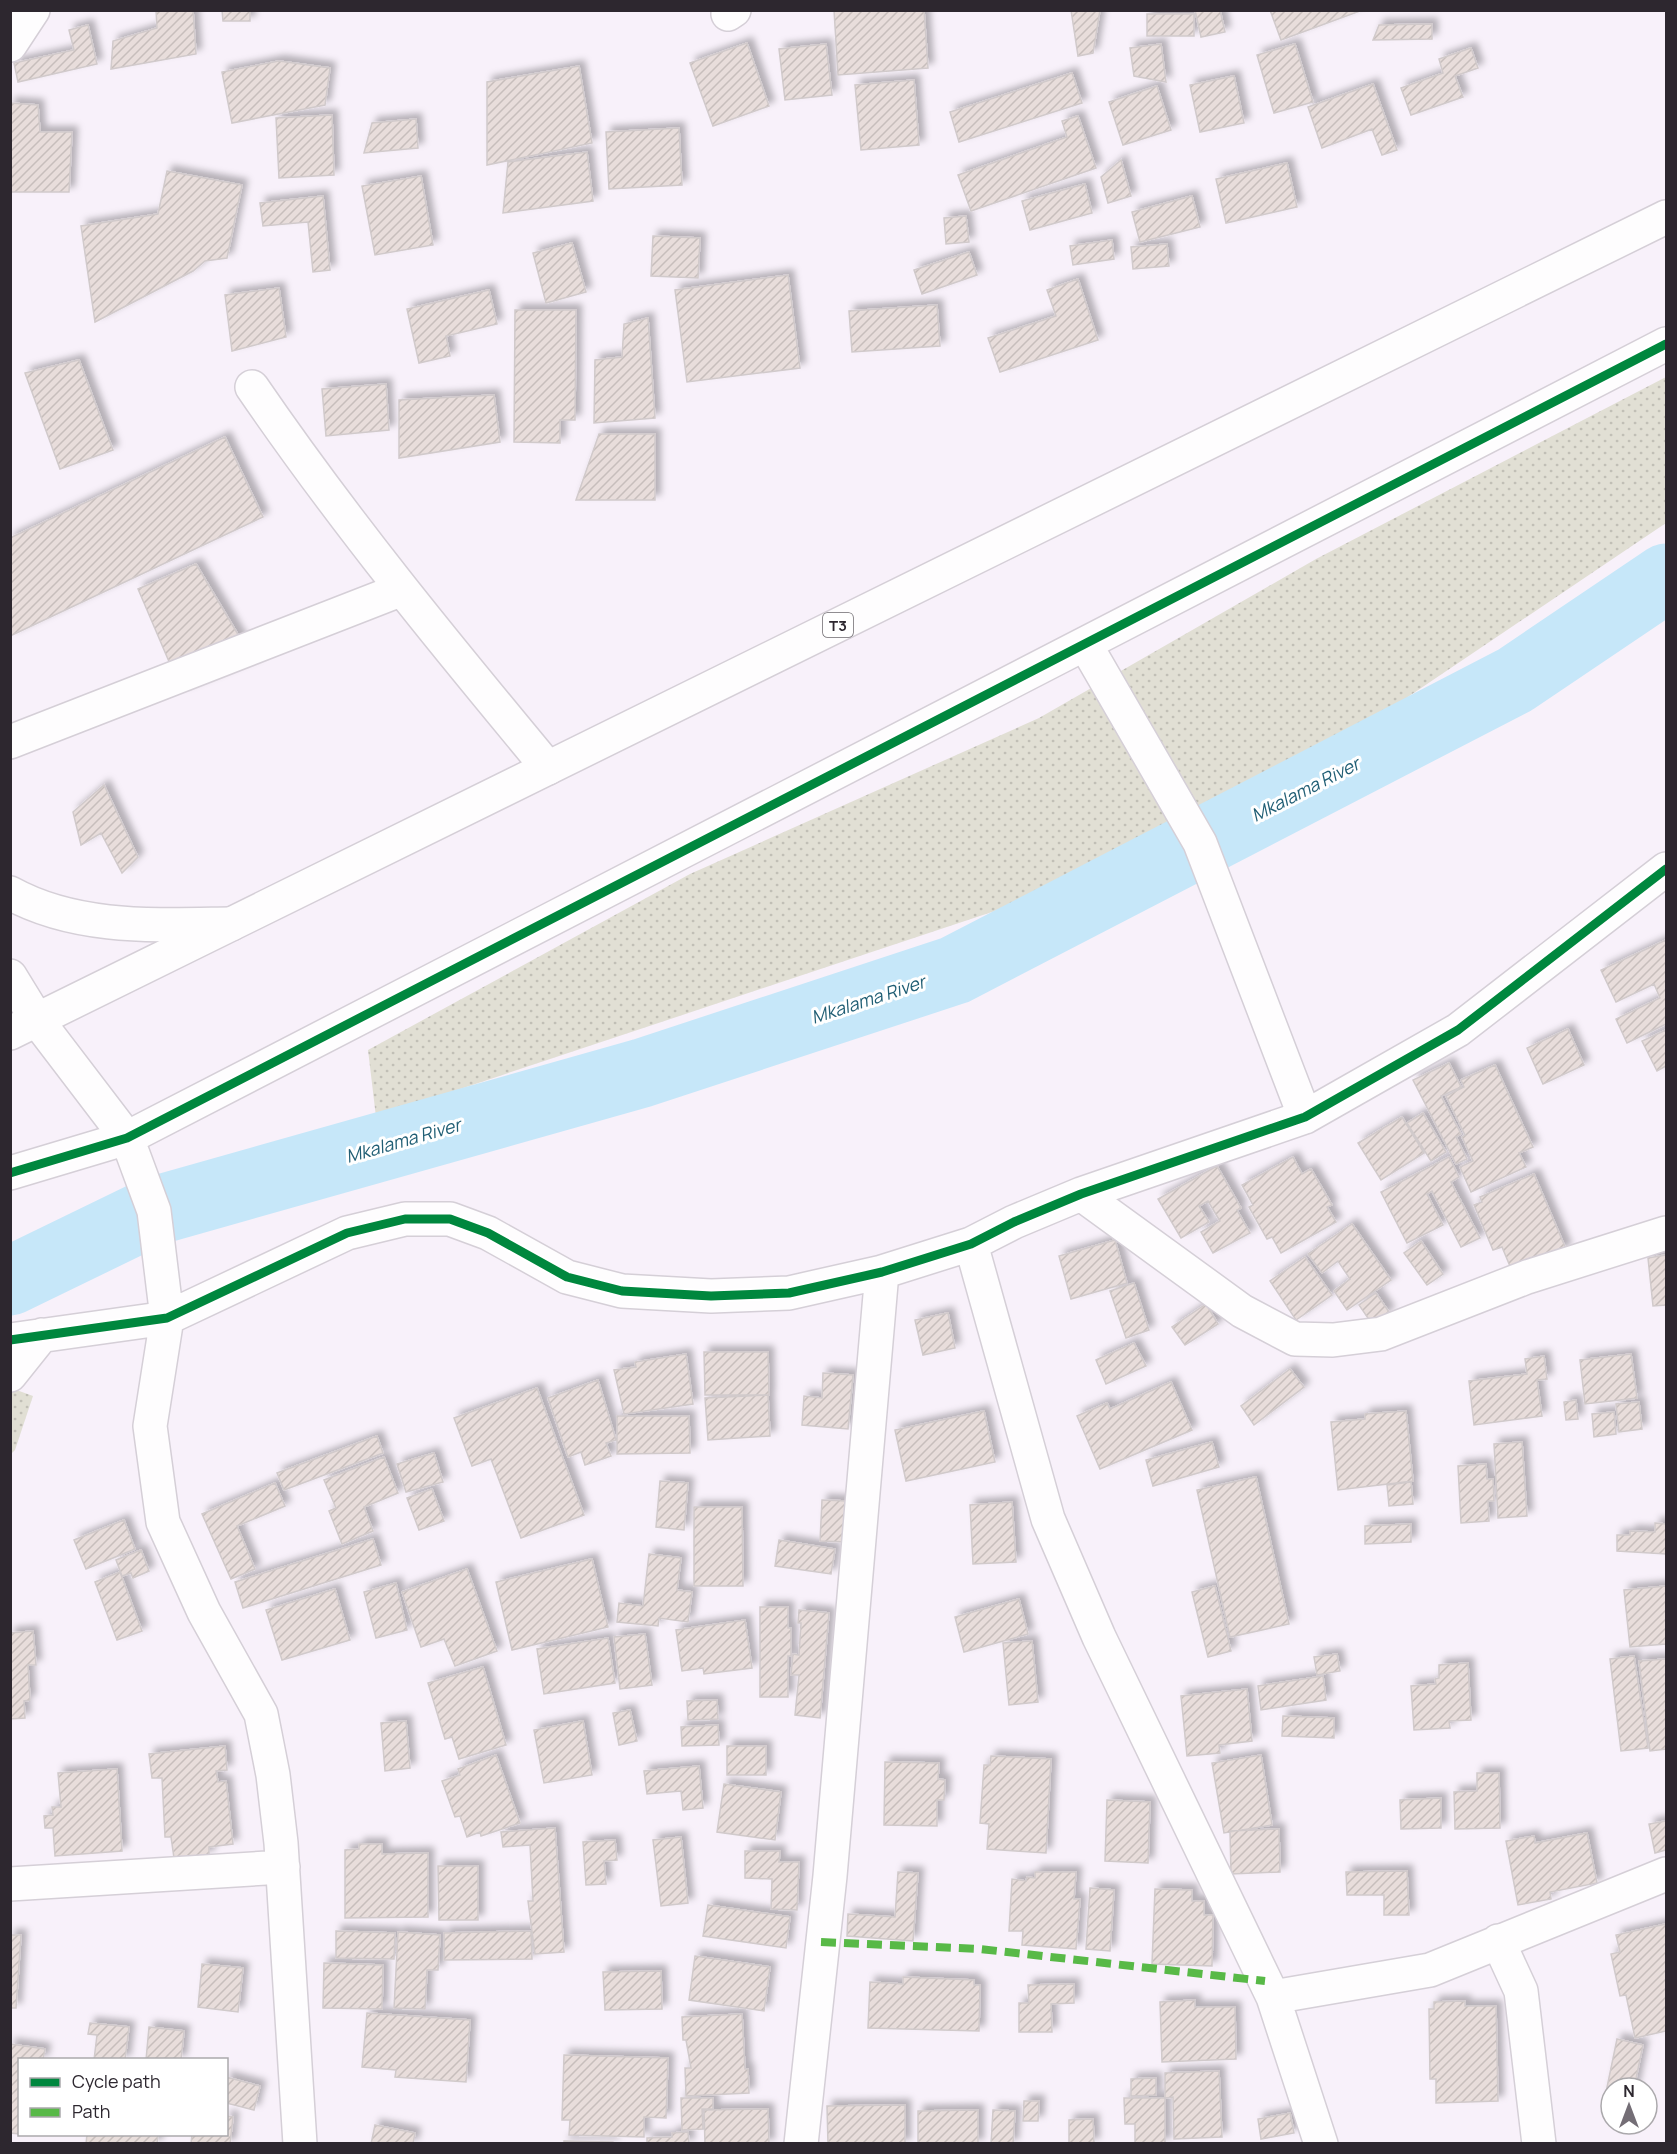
<svg xmlns="http://www.w3.org/2000/svg" width="1677" height="2154" font-family="Manrope,sans-serif">
<defs>
<pattern id="grass-dots" width="8" height="8" patternUnits="userSpaceOnUse" patternTransform="scale(1.5)"><rect width="8" height="8" fill="#e1dfd4"/><path d="M2 2h.1M6 6h.1" fill="none" stroke="#c1bfb6" stroke-width="1.8" stroke-linecap="round"/></pattern>
<pattern id="building-hatch" width="6" height="6" patternUnits="userSpaceOnUse" patternTransform="scale(1.5)"><rect width="6" height="6" fill="#e8dddb"/><path d="M-1 1l2-2M0 6l6-6M5 7l2-2" fill="none" stroke="#c7bebc"/></pattern>
<filter id="shadow"><feDropShadow dx="5.5" dy="-5.5" stdDeviation="3" flood-color="#0004"/></filter>
</defs>
<rect width="100%" height="100%" fill="#f8f1fa"/>
<path fill="url(#grass-dots)" d="M1666,377V523L1350,736L1001,909L376,1117L368,1050L690,874L1039,718L1316,559Z
M11,1388L33,1396L15,1450L11,1454Z"/>
<g fill="none" stroke-linecap="round" stroke-linejoin="round">
<path stroke="#c6e7f9" stroke-width="69" d="M10,1281L154,1211L642,1073L955,970L1515,680L1666,578"/>
</g>
<path fill="url(#building-hatch)" stroke="#d1cacb" stroke-width="1.5" filter="url(#shadow)" d="M156,10H193L196,54L111,69L113,41L157,28Z
M222,10H250V21H223Z
M834,10H924L928,68L838,75Z
M1071,10H1100L1093,53L1078,56Z
M1195,10H1220L1225,32L1201,37Z
M1270,10H1360V11L1281,40Z
M1147,14H1194V36H1147Z
M1432,24V39L1373,40L1379,25Z
M88,25L97,64L18,82L14,63L74,50L69,30Z
M747,43L769,106L713,126L690,63Z
M826,44L832,95L785,100L779,49Z
M1161,44L1166,82L1134,76L1130,48Z
M1295,44L1313,102L1274,113L1257,55Z
M1471,48L1478,68L1455,76L1463,97L1411,115L1401,88L1443,73L1439,59Z
M279,61L330,68L325,105L232,123L222,72Z
M579,66L592,143L487,165V82Z
M1072,73L1082,103L959,142L950,112Z
M1234,76L1244,123L1200,132L1190,85Z
M914,80L919,145L861,150L855,85Z
M1373,84L1397,150L1382,155L1372,129L1322,148L1308,107Z
M1157,86L1171,130L1123,145L1109,102Z
M10,103L38,105L40,132H72L69,192H10Z
M332,115L334,175L279,178L276,118Z
M1078,116L1096,168L971,211L958,175L1067,137L1062,121Z
M416,119L418,148L364,153L372,123Z
M679,128L682,185L609,189L606,132Z
M587,152L593,201L503,213L508,162Z
M1121,160L1131,196L1108,203L1101,177Z
M1287,163L1297,207L1226,223L1216,179Z
M167,171L242,185L227,258L205,261L193,271L95,322L81,226L158,214Z
M421,176L433,245L375,255L362,186Z
M1085,184L1092,213L1030,230L1022,201Z
M323,196L330,270L313,272L308,222L263,226L260,203Z
M1192,196L1200,227L1140,242L1132,212Z
M966,216L969,242L946,244L944,218Z
M653,236L700,238L698,278L651,276Z
M1112,240L1114,259L1073,265L1070,246Z
M572,243L586,292L546,303L533,253Z
M1167,244L1169,266L1133,269L1131,247Z
M969,252L977,275L922,294L914,270Z
M788,275L800,368L687,382L675,290Z
M1078,279L1098,340L1000,372L988,338L1056,316L1047,290Z
M279,288L286,337L232,351L225,295Z
M489,290L497,324L446,336L450,356L419,363L407,309Z
M937,305L940,346L852,352L849,311Z
M515,310H576L575,420H560V443L514,442Z
M648,318L655,418L594,423L595,360L622,357L624,324Z
M79,360L113,450L60,469L25,373Z
M386,384L389,430L326,436L322,389Z
M494,395L500,442L399,458V400Z
M599,434H655V500H576Z
M225,437L263,517L10,636V538Z
M196,564L255,663L182,692L138,589Z
M104,785L138,857L122,873L101,833L81,845L73,812Z
M1666,940V1024L1627,1043L1616,1019L1660,998L1654,984L1616,1002L1601,970Z
M1568,1029L1584,1065L1543,1084L1527,1048Z
M1666,1030V1066L1657,1071L1642,1041Z
M1449,1063L1461,1087L1441,1096L1461,1134L1456,1137L1467,1159L1456,1164L1413,1080Z
M1495,1065L1533,1147L1519,1153L1526,1167L1471,1192L1460,1167L1473,1161L1462,1137L1465,1135L1446,1096L1464,1087L1461,1080Z
M1423,1113L1446,1152L1431,1161L1407,1123Z
M1402,1117L1424,1153L1381,1180L1358,1143Z
M1293,1157L1302,1174L1311,1169L1332,1205L1327,1207L1336,1222L1281,1253L1272,1237L1267,1239L1249,1207L1253,1205L1242,1185Z
M1449,1157L1459,1177L1451,1182L1480,1238L1461,1247L1432,1191L1427,1194L1443,1225L1407,1243L1381,1192Z
M1217,1166L1241,1208L1237,1210L1250,1233L1213,1253L1201,1232L1220,1221L1208,1201L1199,1206L1209,1222L1181,1238L1158,1199Z
M1534,1174L1566,1249L1512,1271L1502,1247L1493,1250L1474,1205L1482,1202L1480,1197Z
M1352,1224L1391,1280L1347,1310L1334,1291L1350,1279L1338,1261L1322,1273L1308,1254Z
M1115,1240L1127,1283L1071,1299L1059,1256Z
M1421,1241L1443,1274L1427,1285L1404,1253Z
M1666,1255V1305L1653,1306L1648,1258Z
M1305,1257L1332,1295L1296,1320L1270,1281Z
M1134,1283L1149,1330L1126,1338L1110,1291Z
M1376,1293L1389,1312L1372,1324L1359,1305Z
M1206,1304L1218,1324L1185,1345L1172,1327Z
M948,1313L955,1348L923,1355L915,1320Z
M1134,1343L1146,1366L1106,1384L1096,1360Z
M704,1352H768L769,1395H705Z
M686,1354L693,1404L624,1414L614,1370L636,1367L635,1362Z
M1631,1354L1637,1398L1585,1404L1580,1360Z
M1544,1356L1547,1379L1537,1380L1542,1416L1474,1425L1469,1381L1527,1374L1525,1359Z
M1290,1369L1304,1387L1254,1425L1241,1406Z
M823,1373L853,1375L848,1429L802,1425L804,1396L822,1398Z
M598,1380L616,1440L606,1443L611,1456L585,1465L581,1452L568,1457L548,1398Z
M1171,1382L1192,1430L1100,1469L1077,1416L1107,1403L1110,1409Z
M537,1388L584,1515L521,1538L491,1459L472,1466L454,1418Z
M768,1395L770,1436L708,1440L705,1398Z
M1576,1400L1578,1419L1566,1420L1564,1402Z
M1639,1402L1642,1429L1619,1432L1616,1404Z
M984,1411L995,1462L906,1481L895,1430Z
M1406,1411L1413,1481L1338,1490L1331,1422L1365,1419V1414Z
M1614,1412L1616,1434L1594,1437L1592,1414Z
M617,1416H689L690,1453L617,1454Z
M377,1436L383,1453L284,1490L277,1473Z
M1212,1442L1219,1467L1153,1486L1146,1460Z
M1522,1442L1527,1516L1498,1518L1494,1444Z
M434,1453L443,1482L406,1492L397,1464Z
M384,1457L398,1493L364,1507L373,1531L342,1544L329,1511L336,1508L324,1480Z
M1486,1464L1487,1479H1493L1494,1501H1488L1489,1521L1461,1523L1458,1466Z
M1256,1477L1289,1624L1230,1637L1197,1490Z
M660,1481L688,1483L684,1530L656,1527Z
M1411,1482L1413,1504L1389,1506L1387,1485Z
M275,1483L285,1506L237,1526L255,1569L231,1579L202,1514Z
M432,1489L444,1521L419,1530L407,1498Z
M822,1500L847,1501L846,1542L820,1541Z
M1012,1502L1016,1562L973,1564L970,1505Z
M694,1507H742L743,1586H694Z
M124,1520L135,1549L86,1569L74,1540Z
M1655,1523L1666,1524V1554L1617,1551V1535H1630V1531L1655,1532Z
M1411,1524V1542L1365,1544V1526Z
M373,1539L381,1565L243,1608L235,1582Z
M779,1540L835,1549L831,1574L775,1566Z
M141,1550L149,1571L133,1578L131,1573L122,1576L116,1560Z
M649,1554L681,1558L677,1590L692,1592L688,1622L659,1618L658,1626L617,1622L619,1603L643,1606Z
M592,1559L608,1627L512,1650L496,1582Z
M467,1569L497,1651L455,1666L444,1639L421,1647L402,1592Z
M120,1572L142,1631L117,1640L95,1582Z
M396,1583L407,1630L376,1638L364,1592Z
M1215,1586L1231,1651L1208,1657L1192,1592Z
M1666,1586V1644L1630,1647L1624,1590Z
M335,1589L350,1640L282,1660L266,1610Z
M1019,1599L1028,1634L964,1652L955,1617Z
M760,1607H788V1628H791V1656H788V1697H760Z
M799,1610L829,1613L820,1718L795,1715L799,1675H791L793,1654L799,1655L801,1623H798Z
M745,1620L752,1668L704,1674L703,1668L682,1671L676,1630Z
M33,1631L36,1665H28L30,1700L24,1701L25,1718L10,1719V1633Z
M645,1634L652,1685L620,1689L614,1637Z
M608,1638L615,1683L544,1694L537,1649Z
M1032,1641L1038,1702L1009,1705L1003,1643Z
M1337,1654L1340,1671L1317,1675L1314,1657Z
M1634,1656L1648,1748L1621,1751L1610,1659Z
M1666,1659V1749L1650,1751L1639,1661Z
M1468,1663L1471,1720L1449,1721L1450,1728L1414,1730L1411,1686L1436,1684L1435,1679L1439,1678V1665Z
M483,1667L506,1745L459,1759L452,1737L445,1739L428,1683Z
M1323,1676L1326,1700L1261,1710L1258,1686Z
M1247,1689L1252,1741L1219,1745L1220,1753L1187,1756L1181,1696Z
M717,1700L718,1719L688,1720L687,1701Z
M630,1710L637,1741L619,1745L613,1713Z
M1283,1716L1334,1718V1738L1282,1736Z
M406,1721L410,1768L385,1771L381,1723Z
M583,1721L592,1775L544,1783L534,1730Z
M718,1725L719,1745L682,1746L681,1727Z
M225,1746L227,1770L216,1771L218,1782L226,1781L233,1844L209,1847V1855L174,1858L171,1837H165L162,1778H152L149,1754Z
M727,1746H766V1775H727Z
M496,1755L520,1823L481,1836L480,1832L467,1837L460,1816L455,1817L442,1781L460,1775L458,1769Z
M1261,1755L1272,1825L1224,1833L1212,1763Z
M991,1756L1051,1759L1046,1853L987,1849L989,1824L980,1823L984,1765H990Z
M885,1762L939,1763L938,1779L945,1780L944,1800H937V1826L884,1825Z
M699,1766L703,1808L683,1810L681,1791L647,1794L644,1771Z
M117,1769L122,1851L55,1856L53,1828H45L44,1816L53,1815L52,1807H61L58,1773Z
M1477,1773H1499L1500,1828L1455,1829L1454,1792L1477,1791Z
M724,1784L781,1792L775,1840L717,1832Z
M1441,1798V1828L1401,1829L1400,1800Z
M1107,1800L1150,1802L1148,1863L1105,1861Z
M1666,1821V1850L1655,1853L1649,1824Z
M555,1828L564,1952L535,1954L528,1901H533L530,1845L503,1847L501,1832Z
M1279,1829L1280,1872L1231,1874L1230,1831Z
M1587,1833L1597,1883L1550,1892L1551,1899L1518,1905L1506,1841L1534,1836L1535,1843Z
M681,1837L688,1903L661,1906L653,1840Z
M615,1840L617,1860L604,1861L606,1884L586,1885L583,1842Z
M359,1844H382V1854L428,1853V1917L345,1918V1850L359,1849Z
M745,1851H780L779,1862H799L797,1910L771,1909L772,1879L745,1878Z
M438,1866H478V1920H439Z
M1407,1871L1409,1915H1384V1895H1347L1346,1872Z
M898,1872L918,1873L913,1941L847,1936L848,1914L895,1917Z
M1035,1872H1076L1074,1899H1080L1076,1949L1022,1945L1023,1931H1009L1012,1879L1026,1881L1027,1877L1035,1878Z
M1090,1888L1114,1890L1110,1951L1086,1949Z
M1155,1889L1192,1890V1901H1204V1915H1213L1212,1966L1152,1964Z
M708,1905L790,1917L786,1948L703,1936Z
M1666,1924V2031L1635,2038L1626,1995L1620,1996L1611,1954L1620,1952L1616,1935Z
M336,1931L395,1933L394,1959L336,1958Z
M531,1931L532,1959L444,1960V1933Z
M398,1932L440,1935L438,1970H427L425,2009L394,2008Z
M10,1935H21L16,2008H10Z
M695,1956L770,1967L764,2011L689,2000Z
M324,1963L383,1965L382,2009L323,2008Z
M202,1964L243,1968L238,2012L198,2007Z
M661,1971L662,2009L605,2010L603,1972Z
M903,1977L974,1980V1985H980L979,2031L868,2028L870,1982L903,1984Z
M1074,1984V2003L1051,2004L1052,2032H1019V2003H1029L1028,1985Z
M1195,2000V2007H1235L1236,2059L1162,2062L1160,2002Z
M1465,2001V2006H1496L1498,2101L1436,2103V2079H1430L1429,2009H1434V2002Z
M367,2013L470,2020L466,2082L395,2077L396,2070L362,2067Z
M742,2014L745,2069H748L749,2093L686,2096L685,2068H691L686,2040H683L682,2017Z
M90,2023L129,2027L125,2060H94L97,2035L88,2034Z
M149,2027L184,2031L181,2060H146Z
M1617,2039L1643,2045L1634,2088H1611V2098L1605,2097Z
M10,2044L45,2049L43,2060H20V2134L10,2133Z
M564,2055L668,2058L666,2118L644,2117V2137L569,2135L570,2120H562Z
M1219,2071L1222,2137L1174,2139L1173,2097L1165,2098V2073Z
M226,2077L260,2086L254,2110L226,2103Z
M1156,2078V2095L1131,2096V2079Z
M681,2098H713V2109H702L703,2129L682,2130Z
M1124,2098H1165V2143L1135,2144V2124H1125Z
M1024,2101H1039L1038,2121H1023Z
M905,2105V2144H828L827,2106Z
M768,2109L769,2144H705L704,2110Z
M978,2110V2144H918V2111Z
M993,2110L1015,2111L1013,2144H991Z
M1290,2113L1294,2133L1261,2139L1258,2119Z
M226,2116L233,2117L230,2144H191L192,2134H226Z
M1093,2119L1094,2143L1069,2144V2120Z
M375,2125L415,2133L413,2144H371Z
M688,2132L689,2144H647V2138L672,2137V2133Z
M87,2134H158L157,2144H86Z
M564,2141L613,2142V2144H564Z"/>
<g fill="none" stroke-linecap="round" stroke-linejoin="round">
<defs>
<path id="minor" d="M728,14L734,10
M10,45L33,10
M252,387C343,520 445,644 548,768
M1085,644L1200,843L1305,1117
M10,742L400,590
M10,893C77,930 157,925 231,924
M10,976L37,1020L127,1138L154,1211L167,1318L150,1426L163,1522L204,1612L261,1714L273,1775L281,1843L300,2144
M10,1173L127,1138L1666,344
M1081,1194L1242,1311L1295,1339L1333,1340L1381,1334L1527,1277L1666,1233
M971,1244L1048,1519L1099,1637L1273,1997L1321,2144
M10,1340L167,1318L347,1233L405,1219H450L488,1233L567,1277L622,1291L711,1296L789,1293L882,1272L971,1244L1014,1222L1081,1194L1305,1117L1458,1030L1666,869
M10,1375L42,1335
M10,1884L283,1867
M1498,1941L1521,1991L1539,2144
M1273,1997L1430,1970L1666,1874
M801,2144L830,1876L882,1272"/>
<path id="highway" d="M10,1033L1666,217"/>
</defs>
<use href="#minor" stroke="#d5cfd7" stroke-width="36"/>
<use href="#highway" stroke="#d5cfd7" stroke-width="36"/>
<use href="#minor" stroke="#fefdfe" stroke-width="33"/>
<use href="#highway" stroke="#fefdfe" stroke-width="33"/>
<path stroke="#58b947" stroke-width="8" stroke-dasharray="15 8" stroke-linecap="butt" d="M821,1942L980,1949L1265,1981"/>
<defs>
<path id="cycleway" d="M10,1173L127,1138L1666,344
M10,1340L167,1318L347,1233L405,1219H450L488,1233L567,1277L622,1291L711,1296L789,1293L882,1272L971,1244L1014,1222L1081,1194L1305,1117L1458,1030L1666,869"/>
</defs>
<use href="#cycleway" stroke="#fff" stroke-width="13"/>
<use href="#cycleway" stroke="#00873e" stroke-width="9"/>
</g>
<g text-anchor="middle" dominant-baseline="central" stroke-width="6" stroke-linejoin="round" paint-order="stroke">
<rect fill="#fff" stroke="#6c686d" stroke-width="1.5" x="823" y="613" width="30" height="24" rx="4.5"/>
<g font-size="15" font-weight="bold" fill="#2d272f">
<text x="838" y="625">T3</text>
</g>
<g font-size="18" font-style="italic" fill="#205e74" stroke="#fff">
<text transform="translate(1305 789) rotate(-27)">Mkalama River</text>
<text transform="translate(868 999) rotate(-18)">Mkalama River</text>
<text transform="translate(403 1140) rotate(-16)">Mkalama River</text>
</g>
</g>
<rect width="1677" height="2154" fill="none" stroke="#2d272f" stroke-width="24"/>
<rect x="18" y="2058" width="210" height="78" fill="#ffffff" stroke="#aba9ac" stroke-width="1.5"/>
<rect x="30" y="2078" width="30" height="9" fill="#00873e" stroke="#aba9ac" stroke-width="1.5"/>
<text x="72" y="2088" font-size="18" fill="#2d272f">Cycle path</text>
<rect x="30" y="2108" width="30" height="9" fill="#58b947" stroke="#aba9ac" stroke-width="1.5"/>
<text x="72" y="2118" font-size="18" fill="#2d272f">Path</text>
<g transform="translate(1629 2106)"><circle r="28" fill="#ffffff" stroke="#aba9ac" stroke-width="1.5"/>
<path d="M0-4.5L10 22L0 15L-10 22Z" fill="#746e76"/>
<text y="-9" font-size="16" font-weight="bold" text-anchor="middle" fill="#2d272f">N</text>
</g>
</svg>
